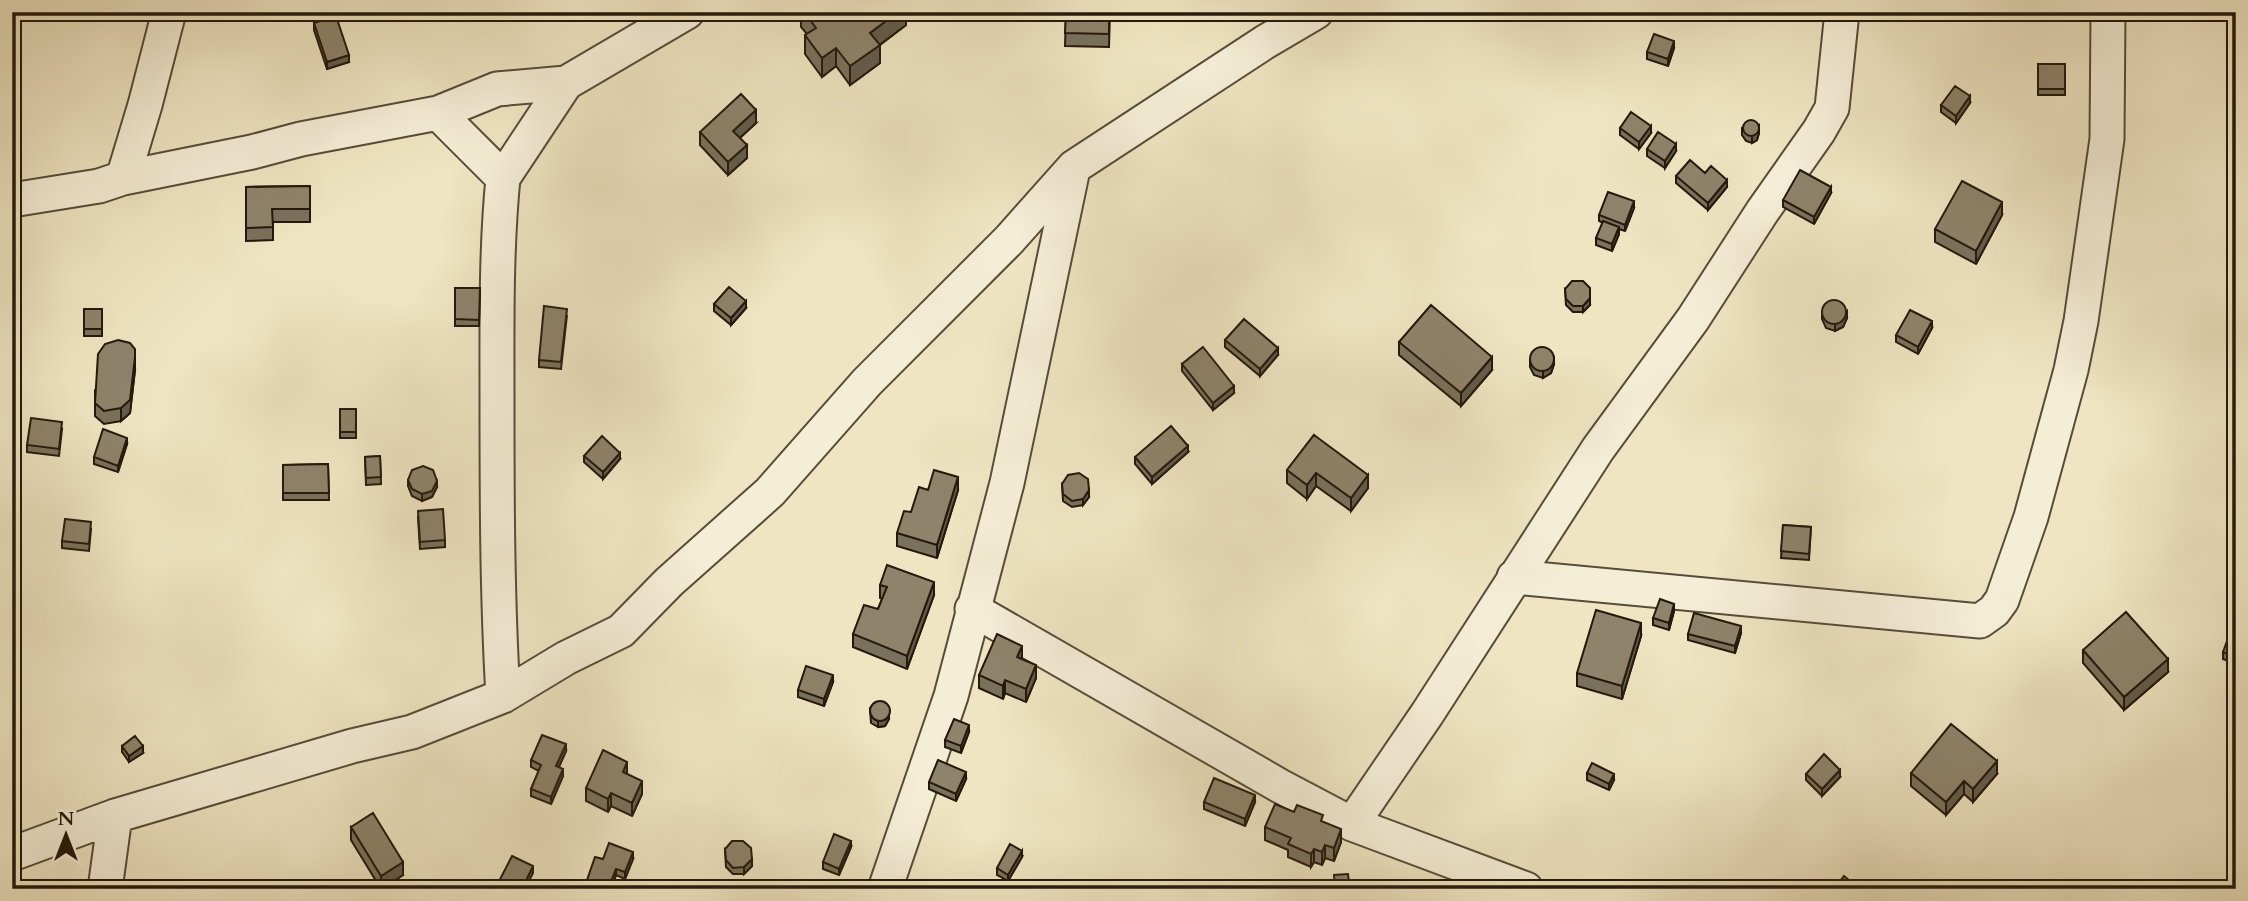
<svg xmlns="http://www.w3.org/2000/svg" width="2248" height="901" font-family="Cardo,serif">
<rect width="100%" height="100%" fill="#efe5c2"/>
<filter id="stains"><feTurbulence type="fractalNoise" baseFrequency=".00286" numOctaves="4"/><feColorMatrix values="0 0 0 0 .2 0 0 0 0 .09 0 0 0 0 .02 0 0 0 .5 -.17"/></filter>
<radialGradient id="worn" r=".72"><stop offset=".6" stop-color="#630" stop-opacity="0"/><stop offset="1" stop-color="#630" stop-opacity=".3"/></radialGradient>
<g fill="none" stroke-linecap="round" stroke-linejoin="round">
<defs>
<path id="minor" d="M169,12L145,105L123,178L252,152L301,139L438,113L497,89L566,83L687,12
M438,113L503,178C496,249 497,320 497,391C497,493 497,595 503,696
M503,178L566,83
M12,200L99,186L123,178
M1514,577L1980,621L1994,611L2002,600L2031,517L2071,370L2081,321L2107,139L2108,12
M972,609L1280,786L1352,824L1526,889
M1352,824L1427,714L1598,449L1693,319L1762,212L1819,131L1832,108L1842,12
M12,854L115,816L352,746L412,732L503,696L566,658L621,631L669,582L770,492L867,382L1009,240L1074,167L1265,42L1316,12
M105,889L115,816
M885,889L951,696L1007,483L1073,169"/>
</defs>
<use href="#minor" stroke="#574c3a" stroke-width="37"/>
<use href="#minor" stroke="#f5eed7" stroke-width="33"/>
</g>
<path fill="#7a715c" stroke="#24190c" stroke-width="2" d="M801,12H906V25L880,45V63L850,85L836,66L822,77L805,54V35L807,34L801,27Z
M1066,12H1110L1109,47L1065,46Z
M314,23L349,62L327,69L314,30Z
M1674,48L1668,66L1647,59V52Z
M2038,64H2065V95H2038Z
M1970,103L1956,123L1941,112V105Z
M756,123L740,138L747,158L728,175L700,145V132Z
M1620,128L1651,133L1639,149L1620,135Z
M1742,128L1759,133L1757,140L1752,143L1746,141L1742,135Z
M1647,149L1676,151L1665,168L1647,156Z
M1705,173L1727,187L1708,210L1676,183V176Z
M310,186V222H273V240L246,241V187Z
M1831,193L1814,224L1783,207V200Z
M1634,208L1625,231L1619,229V234L1612,251L1596,245V238L1603,223L1599,221V215Z
M2002,215L1976,264L1935,242V229Z
M455,288H480L479,326H455Z
M1565,289L1590,305L1583,312H1573L1566,305Z
M714,304L746,308L731,325L714,311Z
M84,309H102V336H84Z
M1822,313L1847,318L1843,327L1835,331L1826,328L1822,319Z
M567,315L561,369L539,367V360Z
M1932,328L1918,354L1896,342V335Z
M1225,340L1278,355L1260,376L1225,347Z
M1399,342L1492,370L1461,406L1399,355Z
M1530,360L1554,364L1551,373L1543,378L1534,375L1530,367Z
M1182,364L1234,393L1213,410L1182,371Z
M135,370L130,413L121,421L104,424L95,416V390Z
M340,409H356V438H340Z
M62,429L59,456L27,452V445Z
M1314,435L1368,488L1351,511L1316,486L1307,499L1287,483V470Z
M127,444L118,472L94,464V457Z
M1188,452L1152,484L1135,464V457Z
M380,456L381,484L366,485L365,457Z
M584,456L620,459L603,479L584,462Z
M328,464L329,500H283V465Z
M408,480L437,487L432,497L422,501L412,496L408,486Z
M1062,484L1089,497L1083,505L1072,507L1063,501Z
M928,490H958L937,558L897,546V533Z
M418,518L445,540V547L420,549Z
M1783,525L1811,527L1809,560L1781,558Z
M91,529L89,551L62,548V541Z
M880,585L934,595L907,669L853,647V634L878,609L882,599L880,598Z
M1674,611L1669,630L1653,625V618Z
M1741,633L1735,653L1688,640V634Z
M2236,635V664L2223,659V652Z
M1641,636L1622,699L1577,686V673Z
M2083,650L2168,672L2124,710L2083,663Z
M1022,659L1036,678L1026,702L1005,693L1003,699L979,688V675Z
M833,682L824,706L798,697V690Z
M870,709L889,719L885,726L878,727L871,723Z
M969,732L961,753L945,747V740Z
M122,746L143,753L129,762L122,752Z
M566,751L559,767L563,776L551,804L531,796V789L539,771L531,767V760Z
M1587,773L1614,780L1609,790L1587,780Z
M1911,773L1997,774L1973,802L1964,794L1946,815L1911,786Z
M627,774L642,794L632,816L611,806L608,812L586,801V788Z
M1806,774L1840,777L1822,796L1806,780Z
M966,779L956,801L929,789V782Z
M1204,802H1255L1245,826L1204,809Z
M1323,822L1341,842L1334,861L1325,858L1322,865L1314,862L1311,867L1288,857V850L1265,840V827Z
M351,827L403,875L381,889L351,840Z
M851,847L839,875L823,869V862Z
M725,849L752,866L744,874H733L726,867Z
M1022,857L1008,881L997,875V868Z
M633,859L625,879L616,875L611,889H586V883Z"/>
<path fill="#635c4b" stroke="#24190c" stroke-width="2" d="M898,12H906V25L870,52V33Z
M1674,41V48L1668,66V59Z
M880,45V63L850,85V66Z
M836,48V66L822,77V58Z
M349,55V62L327,69V62Z
M1970,96V103L1956,123V116Z
M756,110V123L733,144V131Z
M1651,126V133L1639,149V142Z
M1759,126V133L1757,140L1752,143V136Z
M1676,144V151L1665,168V161Z
M747,145V158L728,175V162Z
M1727,180V187L1708,210V203Z
M1831,187V193L1814,224V217Z
M1634,201V208L1625,231V225Z
M2002,202V215L1976,264V251Z
M1619,227V234L1612,251V244Z
M1590,298V305L1583,312V306Z
M746,301V308L731,325V318Z
M1847,311V318L1843,327L1835,331V324Z
M1932,321V328L1918,354V347Z
M1278,348V355L1260,376V369Z
M135,357V370L130,413L121,421V408Z
M1492,357V370L1461,406V393Z
M1554,358V364L1551,373L1543,378V371Z
M1234,386V393L1213,410V403Z
M127,438V444L118,472V466Z
M1188,446V452L1152,484V477Z
M620,453V459L603,479V472Z
M1316,473V486L1307,499V485Z
M1368,475V488L1351,511V498Z
M958,477V490L937,558V545Z
M437,481V487L432,497L422,501V494Z
M1089,490V497L1083,505V499Z
M934,582V595L907,669V656Z
M1674,604V611L1669,630V623Z
M1641,623V636L1622,699V686Z
M1741,626V633L1735,653V646Z
M1022,646V659L1017,657Z
M2168,659V672L2124,710V697Z
M1036,665V678L1026,702V689Z
M833,675V682L824,706V699Z
M1005,680V693L1003,699V686Z
M889,712V719L885,726L878,727V721Z
M969,725V732L961,753V746Z
M566,744V751L556,773V766Z
M143,746V753L129,762V756Z
M1997,761V774L1973,802V789Z
M627,762V775L623,772Z
M563,769V776L551,804V797Z
M1840,770V777L1822,796V789Z
M966,772V779L956,801V794Z
M1614,774V780L1609,790V784Z
M642,781V794L632,816V803Z
M1964,781V794L1946,815V802Z
M611,793V806L608,812V799Z
M1255,795V802L1245,826V819Z
M1341,829V842L1334,861V848Z
M851,841V847L839,875V869Z
M1325,845V858L1322,865V852Z
M1314,849V862L1311,867V854Z
M1022,851V857L1008,881V875Z
M633,852V859L625,879V872Z
M752,859V866L744,874V867Z
M403,862V875L381,889V876Z
M533,866V873L525,889H522Z
M616,869V875L611,889H608Z"/>
<path fill="#8e836b" stroke="#24190c" stroke-width="2" d="M804,12H898L870,33L880,45L850,66L836,48L822,58L805,35L816,28Z
M1066,12H1109V34L1065,33Z
M336,16L349,55L327,62L314,23Z
M1654,34L1674,41L1668,59L1647,52Z
M2038,64H2065V89H2038Z
M1955,86L1970,96L1956,116L1941,105Z
M741,94L756,110L733,131L747,145L728,162L700,132Z
M1631,112L1651,126L1639,142L1620,128Z
M1743 128a8 8 0 1 1 16 0a8 8 0 1 1-16 0Z
M1658,132L1676,144L1665,161L1647,149Z
M1690,160L1705,173L1711,166L1727,180L1708,203L1676,176Z
M1800,170L1831,187L1814,217L1783,200Z
M1962,181L2002,202L1976,251L1935,229Z
M310,186V209H272L273,227L246,228V187Z
M1608,192L1634,201L1625,225L1599,215Z
M1603,221L1619,227L1612,244L1596,238Z
M1572,281H1583L1590,288V298L1583,306H1573L1566,299L1565,289Z
M729,287L746,301L731,318L714,304Z
M455,288H480L479,320L455,319Z
M1822 312a12 12 0 1 1 24 0a12 12 0 1 1-24 0Z
M1431,305L1492,357L1461,393L1399,342Z
M544,306L567,309L561,362L539,360Z
M84,309H102V329H84Z
M1910,310L1932,321L1918,347L1896,335Z
M1244,319L1278,348L1260,369L1225,340Z
M118,340L130,343L135,349V357L130,400L121,408L104,411L95,403L98,354L105,344Z
M1203,347L1234,386L1213,403L1182,364Z
M1530 359a12 12 0 1 1 24 0a12 12 0 1 1-24 0Z
M340,409H356V432H340Z
M31,418L62,422L59,449L27,445Z
M1171,426L1188,446L1152,477L1135,457Z
M103,429L127,438L118,466L94,457Z
M1314,435L1368,475L1351,498L1316,473L1307,485L1287,470Z
M602,436L620,453L603,472L584,456Z
M380,456L381,477L366,478L365,457Z
M328,464L329,493H283V465Z
M423,466L433,470L437,481L432,491L422,494L412,489L408,480L412,470Z
M934,470L958,477L937,545L897,533L904,511L911,512L919,487L928,490Z
M1079,473L1088,479L1089,490L1083,499L1072,501L1063,494L1062,484L1068,475Z
M443,509L445,540L420,542L418,511Z
M65,519L91,522L89,544L62,541Z
M1783,525L1811,527L1809,554L1781,551Z
M887,565L934,582L907,656L853,634L864,605L878,609L887,587L880,585Z
M1660,599L1674,604L1669,623L1653,618Z
M1596,610L1641,623L1622,686L1577,673Z
M2126,612L2168,659L2124,697L2083,650Z
M1694,613L1741,626L1735,646L1688,634Z
M2230,633L2236,635V658L2223,652Z
M997,634L1022,646L1017,657L1036,665L1026,689L1005,680L1003,686L979,675Z
M806,666L833,675L824,699L798,690Z
M870 711a10 10 0 1 1 20 0a10 10 0 1 1-20 0Z
M954,719L969,725L961,746L945,740Z
M1951,724L1997,761L1973,789L1964,781L1946,802L1911,773Z
M542,735L566,744L556,766L563,769L551,797L531,789L541,765L531,760Z
M135,736L143,746L129,756L122,746Z
M603,750L627,762L623,772L642,781L632,803L611,793L608,799L586,788Z
M1824,754L1840,770L1822,789L1806,774Z
M938,760L966,772L956,794L929,782Z
M1592,763L1614,774L1609,784L1587,773Z
M1214,778L1255,795L1245,819L1204,802Z
M1275,804L1294,812L1297,805L1323,815L1321,821L1341,829L1334,848L1325,845L1322,852L1314,849L1311,854L1288,844L1291,838L1265,827Z
M373,813L403,862L381,876L351,827Z
M834,834L851,841L839,869L823,862Z
M732,841H743L751,848L752,859L744,867L733,868L726,860L725,849Z
M609,843L633,852L625,872L616,869L608,889H601L586,883L595,857L603,859Z
M1010,844L1022,851L1008,875L997,868Z
M512,856L533,866L522,889H495Z
M1348,874L1350,889H1335L1334,875Z
M1844,876L1860,889H1834Z"/>
<rect width="2248" height="901" fill="none" stroke="#efe5c2" stroke-width="42"/>
<rect x="14" y="14" width="2220" height="873" fill="none" stroke="#24190c" stroke-width="3.5"/>
<rect x="21" y="21" width="2206" height="859" fill="none" stroke="#24190c" stroke-width="2"/>
<g transform="translate(66 835)" stroke="#f5eed7" stroke-width="5" paint-order="stroke">
<path d="M0-5L12 26L0 18L-12 26Z" fill="#24190c"/>
<text y="-10" font-size="19" font-weight="bold" text-anchor="middle" fill="#24190c">N</text>
</g>
<rect width="100%" height="100%" filter="url(#stains)"/>
<rect width="100%" height="100%" fill="url(#worn)"/>
</svg>
